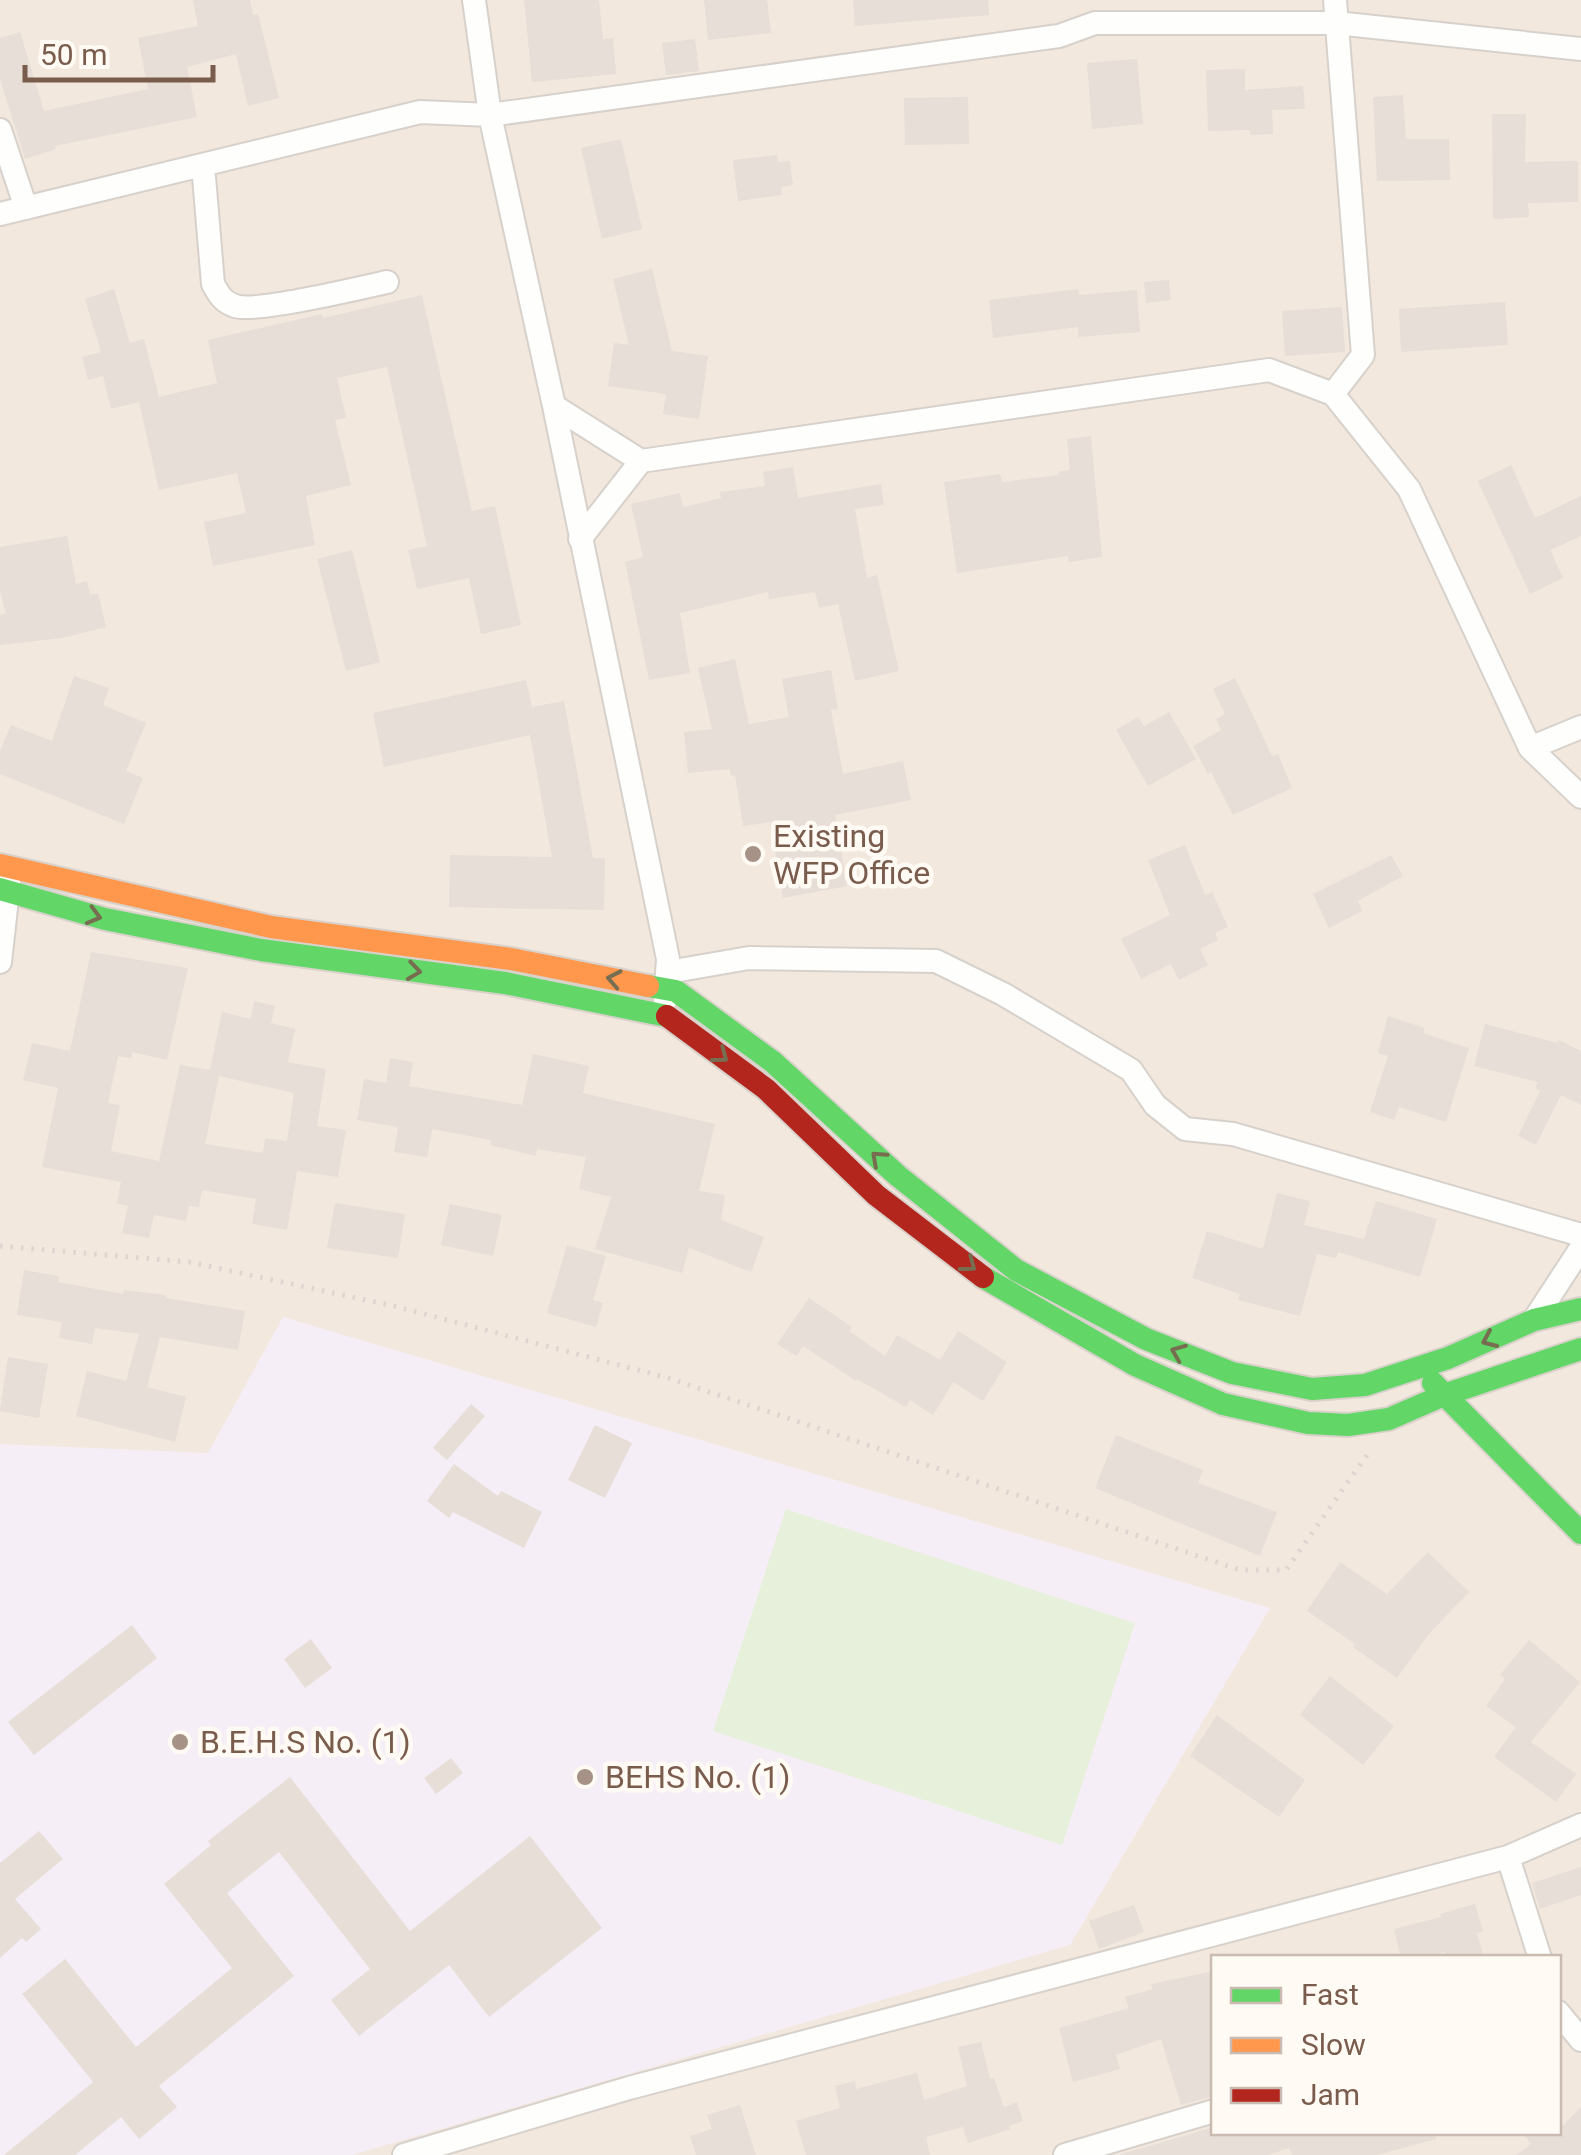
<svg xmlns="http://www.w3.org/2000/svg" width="1581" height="2155" font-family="Roboto,sans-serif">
<rect width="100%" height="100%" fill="#f9f5f0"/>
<path fill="#f2e8de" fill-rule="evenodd" d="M0,0H1581V2155H0ZM1214,1958H1558V2132H1214Z"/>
<path fill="#f6eef6" d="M283,1317L1270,1608L1070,1945L352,2155H0V1444L208,1453Z"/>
<path fill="#e7f0db" d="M786,1509L1135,1623L1062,1845L713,1731Z"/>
<path fill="#e6ded7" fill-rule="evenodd" d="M193,0H250L253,15L258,14L279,98L248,106L236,54L187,67L197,117L55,146L56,149L25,159L0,79V38L20,32L44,111L148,89L138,38L198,26Z
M524,0H599L603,39L613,38L616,74L532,82Z
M704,0H767L771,33L708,40Z
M853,0H988L989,15L855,26Z
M695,39L699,71L666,75L662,43Z
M1137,59L1143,124L1092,129L1087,63Z
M1245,69V90L1303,86L1305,109L1272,110L1273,134L1250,135V130L1208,131L1206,70Z
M1403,95L1406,139H1449L1450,180L1377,181L1373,97Z
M968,97L969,144L905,145L904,98Z
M1492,114H1526L1525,162L1578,161V202L1528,203L1529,217L1493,219Z
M621,139L642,229L602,239L581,148Z
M777,155L778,162L790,161L793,185L781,187L782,195L738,201L733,160Z
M652,269L672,351L708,356L699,419L663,414L666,394L608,386L614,343L629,345L613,279Z
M1169,280L1171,300L1146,303L1144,282Z
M114,289L130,343L144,339L159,397L217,383L208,340L322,314L323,318L422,295L472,511L495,506L521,625L481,634L469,578L417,589L408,550L427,546L387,367L337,378L346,418L335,420L351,485L306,496L315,545L213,566L204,522L246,513L237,473L159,490L139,402L111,409L103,376L88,380L82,357L101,352L85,299Z
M1078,289L1079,295L1137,290L1140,332L1078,337V327L993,338L989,300Z
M1505,302L1508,345L1401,352L1399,309Z
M1342,307L1345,352L1285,356L1282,311Z
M1091,436L1102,557L1069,562L1068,556L957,573L944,482L1000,474L1002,482L1059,475L1058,472L1070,470L1067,439Z
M1511,465L1535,518L1581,496V536L1550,550L1563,578L1530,594L1478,481Z
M793,467L798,498L881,484L884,505L855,509L867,578L877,575L899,671L855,681L838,604L819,608L815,592L769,599L768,592L680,613L690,673L649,680L625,562L643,557L631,504L680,493L683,507L721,498L720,492L765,486L763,472Z
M67,536L76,584L87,581L90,595L98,593L106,627L62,638L0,645V615L6,614L0,591V547Z
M352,550L380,662L346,671L317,559Z
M735,659L749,724L789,717L782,679L831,670L838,709L831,710L843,774L903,761L911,800L835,815L847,886L783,898L770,822L743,826L735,775L731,776L730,769L688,773L684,732L712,729L698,668Z
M74,676L109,688L103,705L146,723L126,771L143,778L124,824L0,774V751L11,725L52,741Z
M1235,678L1272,756L1278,754L1292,788L1233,815L1211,772L1208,774L1193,746L1221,730L1216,719L1225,714L1213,689Z
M526,680L532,707L564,701L593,858H605L604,910L449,907L450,855L552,857L530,735L384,767L373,713Z
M1169,712L1196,759L1148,786L1116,730L1138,717L1144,726Z
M1185,845L1205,895L1212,892L1228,927L1215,933L1218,940L1200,949L1208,965L1179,980L1171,964L1141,979L1121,939L1170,915L1148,860Z
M1391,855L1403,876L1358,901L1362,911L1329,928L1313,894Z
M91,952L188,968L167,1060L132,1052L131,1058L118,1056L108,1103L120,1105L111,1151L159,1161L180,1065L210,1070L222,1012L251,1019L254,1001L275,1006L271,1023L295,1029L288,1062L326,1069L317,1126L346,1130L338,1177L297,1171L287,1230L252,1224L256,1199L202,1190L199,1207L189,1206L186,1221L154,1215L149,1238L122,1233L128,1206L117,1203L121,1182L42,1167L58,1088L23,1080L32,1043L70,1051ZM219,1076L294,1093L287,1141L265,1138L263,1153L205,1144Z
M1388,1016L1425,1028L1423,1033L1469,1048L1446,1122L1399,1107L1394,1120L1370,1112L1388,1056L1378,1053Z
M1485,1024L1558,1043L1559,1040L1581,1051V1105L1561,1095L1536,1145L1518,1136L1540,1091L1535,1088L1538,1082L1474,1066Z
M533,1054L589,1066L583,1093L715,1124L699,1191L725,1195L721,1220L764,1237L751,1272L689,1248L682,1273L595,1249L611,1197L579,1189L586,1157L537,1149L536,1156L490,1145L491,1140L432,1129L427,1157L394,1152L398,1127L357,1120L364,1079L386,1083L390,1058L413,1062L409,1086L522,1105Z
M1277,1193L1310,1201L1304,1225L1364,1239L1376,1201L1437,1219L1420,1277L1338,1252L1336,1258L1317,1254L1300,1316L1238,1300L1240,1294L1192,1278L1207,1231L1263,1249Z
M335,1203L405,1214L398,1258L327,1248Z
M450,1204L502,1215L493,1256L441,1245Z
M567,1245L606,1256L593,1300L603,1303L596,1327L547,1313Z
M24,1270L59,1276L58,1282L123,1294L124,1290L166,1295V1298L245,1311L238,1350L160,1337L147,1387L186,1397L175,1442L76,1416L87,1371L126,1381L139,1334L95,1328L92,1344L59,1338L62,1322L17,1315Z
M809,1298L852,1327L849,1331L885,1356L897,1335L940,1360L958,1331L1007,1362L983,1401L953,1382L933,1415L910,1400L906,1407L857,1379L856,1381L803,1346L796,1356L777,1344Z
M8,1357L48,1364L39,1418L0,1411Z
M471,1404L485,1416L447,1460L433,1448Z
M595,1425L632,1443L605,1498L568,1480Z
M1116,1435L1203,1470L1198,1483L1277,1512L1260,1556L1095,1488Z
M454,1464L498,1496L501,1491L542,1512L524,1548L453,1512L449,1518L427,1501Z
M1428,1552L1469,1592L1428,1635L1397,1678L1353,1647L1355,1644L1307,1611L1340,1562L1387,1594Z
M132,1625L157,1658L34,1755L8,1722Z
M311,1639L332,1668L305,1688L284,1659Z
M1529,1640L1580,1682L1531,1742L1576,1774L1556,1802L1494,1757L1516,1727L1486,1706L1505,1679L1500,1675Z
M1330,1676L1394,1726L1363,1765L1300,1715Z
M1217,1715L1305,1780L1279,1817L1190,1756Z
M451,1758L463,1773L436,1794L424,1778Z
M290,1777L410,1931L530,1836L602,1928L489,2017L449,1965L359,2036L331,2000L370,1969L279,1852L227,1893L294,1976L159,2086L177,2107L139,2139L121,2117L75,2155H4L93,2082L22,1994L65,1959L136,2047L232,1968L164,1884L211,1845L208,1841Z
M39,1831L63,1859L15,1899L41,1929L26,1942L22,1938L0,1958V1863Z
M1581,1867V1895L1540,1909L1532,1883Z
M1475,1904L1483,1932L1477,1933L1484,1958H1447L1445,1952L1422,1958H1401L1394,1929L1441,1917L1440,1914Z
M1134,1905L1144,1932L1099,1949L1089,1921Z
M1214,1971V2096L1181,2105L1161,2039L1116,2055L1120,2069L1073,2082L1059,2028L1129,2008L1125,1997L1153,1989L1151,1984Z
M981,2042L990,2079L994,2078L1004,2107L1017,2102L1023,2121L1009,2126L1010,2129L968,2143L963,2127L926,2137L930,2155H806L796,2121L840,2108L835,2086L855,2081L856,2089L917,2073L924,2100L967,2086L958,2047Z
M740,2105L756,2155H696L690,2136L712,2129L707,2115Z
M1581,2107V2155H1516L1531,2144L1522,2132H1558V2126L1561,2128Z
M1214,2127V2132H1435L1436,2139L1377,2155H1292L1289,2148L1268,2155H1118Z"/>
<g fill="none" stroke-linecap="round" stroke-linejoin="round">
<defs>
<path id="street" d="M474,0L490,115L1059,36L1095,23H1336L1581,49
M0,130L26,208
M203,165L213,284C219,295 223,302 235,306C255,313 360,288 387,282
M0,214L420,112L490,115L554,406L668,959L665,1001
M1333,394L1363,355L1335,0
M554,406L641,461L580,539
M641,461L1269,370L1333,394L1409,489L1530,748L1581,797
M1530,748L1581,727
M0,962L9,881
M668,972L749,958L936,961L1003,994L1131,1070L1155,1105L1185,1129L1233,1134L1581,1235
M1534,1320L1581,1248
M1508,1857L1540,1958
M1558,2012L1581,2040
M404,2155L629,2088L1508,1857L1581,1825
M1065,2155L1214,2111"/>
<path id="fast" d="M0,889L105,919L261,950L505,983L667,1016
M648,986L676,991L773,1062L898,1176L1016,1270L1146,1339L1232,1373L1312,1389L1365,1385L1448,1358L1534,1320L1581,1309
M983,1277L1135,1365L1223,1404L1308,1423L1348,1425L1389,1419L1444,1395L1581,1349
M1433,1383L1581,1533"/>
<path id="slow" d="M0,865L271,927L511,959L648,986"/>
<path id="jam" d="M667,1016L766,1089L876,1195L983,1277"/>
</defs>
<use href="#street" stroke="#d7d1cb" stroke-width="26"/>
<use href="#fast" stroke="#d9d2cb" stroke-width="26"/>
<use href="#slow" stroke="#d9d2cb" stroke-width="26"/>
<use href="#jam" stroke="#d9d2cb" stroke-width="26"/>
<path stroke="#dcd5d0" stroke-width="5" stroke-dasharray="2.5 8" stroke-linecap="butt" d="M0,1246L189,1262L394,1306L665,1377L1240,1570H1286L1369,1452"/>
<use href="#street" stroke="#fefefd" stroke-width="22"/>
<use href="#fast" stroke="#63d668" stroke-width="22"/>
<use href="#slow" stroke="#ff974d" stroke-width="22"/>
<use href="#jam" stroke="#b3261e" stroke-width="22"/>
</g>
<defs><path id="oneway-chevron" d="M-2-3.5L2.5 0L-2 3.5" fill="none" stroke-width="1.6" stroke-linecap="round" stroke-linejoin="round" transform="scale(2.5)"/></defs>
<g stroke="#776e51">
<use href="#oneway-chevron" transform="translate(94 916) rotate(15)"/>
<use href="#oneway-chevron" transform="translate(414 971) rotate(8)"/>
<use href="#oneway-chevron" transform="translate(614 979) rotate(-169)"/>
<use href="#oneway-chevron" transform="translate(721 1056) rotate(37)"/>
<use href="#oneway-chevron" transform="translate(878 1158) rotate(-138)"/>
<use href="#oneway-chevron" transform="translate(969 1265) rotate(37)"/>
<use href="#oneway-chevron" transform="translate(1489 1340) rotate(156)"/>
<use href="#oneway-chevron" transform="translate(1178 1352) rotate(-158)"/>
</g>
<g fill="#a69286" stroke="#fffaf3" stroke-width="4">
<circle cx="753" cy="854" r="10"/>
<circle cx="180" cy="1742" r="10"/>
<circle cx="585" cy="1777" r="10"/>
</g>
<g text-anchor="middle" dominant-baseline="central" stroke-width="9" stroke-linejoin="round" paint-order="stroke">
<g font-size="32" fill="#7a5c4d" stroke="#fffaf3" text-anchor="start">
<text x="773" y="836">Existing<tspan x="773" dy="37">WFP Office</tspan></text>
<text x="200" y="1742">B.E.H.S No. (1)</text>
<text x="605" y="1777">BEHS No. (1)</text>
</g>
</g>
<rect x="1211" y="1955" width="350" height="180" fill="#fffaf3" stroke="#cabbb1" stroke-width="2.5"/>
<rect x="1231" y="1988" width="50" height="15" fill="#63d668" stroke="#cabbb1" stroke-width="2.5"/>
<text x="1301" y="2005" font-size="30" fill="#7a5c4d">Fast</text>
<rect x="1231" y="2038" width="50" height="15" fill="#ff974d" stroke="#cabbb1" stroke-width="2.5"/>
<text x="1301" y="2055" font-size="30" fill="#7a5c4d">Slow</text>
<rect x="1231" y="2088" width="50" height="15" fill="#b3261e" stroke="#cabbb1" stroke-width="2.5"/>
<text x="1301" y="2105" font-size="30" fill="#7a5c4d">Jam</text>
<path d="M25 65v15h188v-15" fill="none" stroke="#7a5c4d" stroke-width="5"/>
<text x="40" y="65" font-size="30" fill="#7a5c4d" stroke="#fffaf3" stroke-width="8" paint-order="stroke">50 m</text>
</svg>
